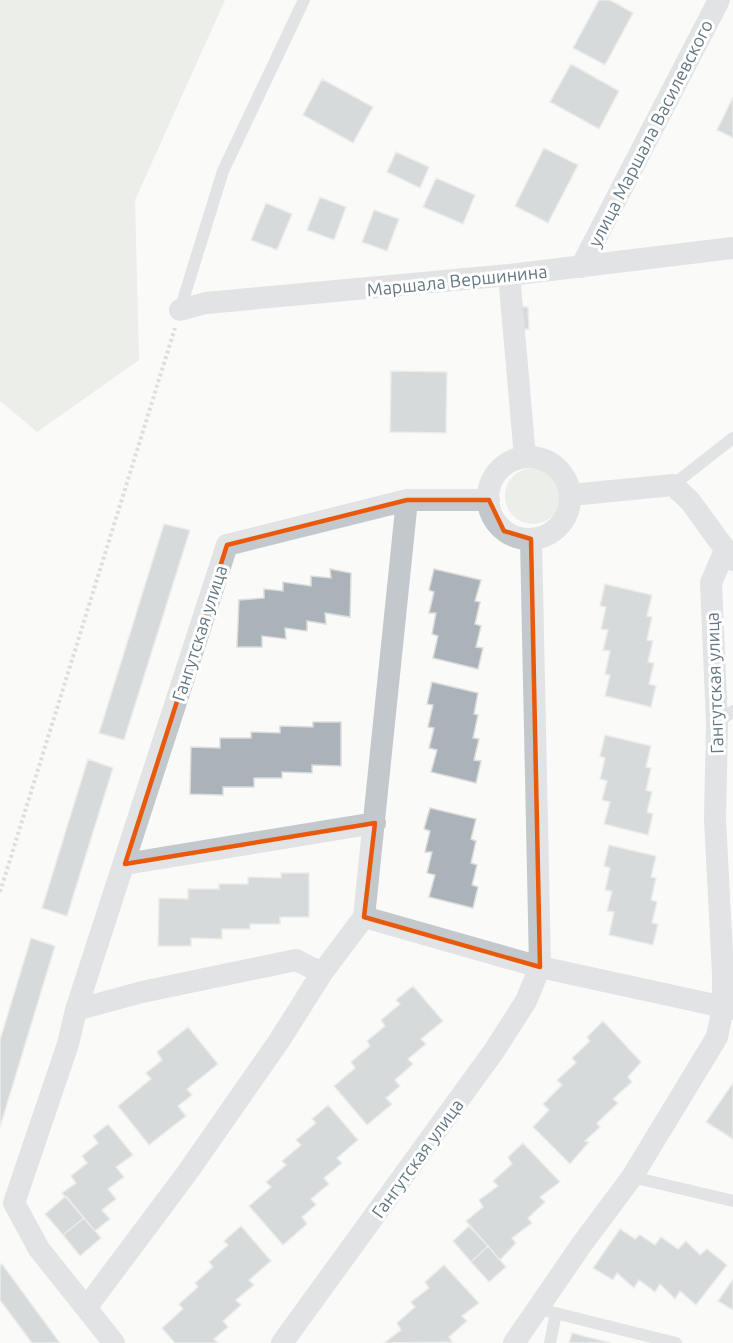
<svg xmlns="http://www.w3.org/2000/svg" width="733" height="1343" font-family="Ubuntu,sans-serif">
<rect width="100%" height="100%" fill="#fafaf8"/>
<path fill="#dadfd7" d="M0,0H225L135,200L139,360L37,432L0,401Z
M505 496a28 28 0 1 1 56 0a28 28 0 1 1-56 0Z"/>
<path fill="#aab3b9" stroke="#dcdcda" stroke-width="1.5" d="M599,0H610L633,13L605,65L573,48Z
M571,64L619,91L599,129L550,102Z
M322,79L373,107L353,143L303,115Z
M733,97V138L717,130Z
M544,148L578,165L548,223L515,206Z
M396,152L429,167L420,188L387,172Z
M436,178L475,195L463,224L423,207Z
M320,197L346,207L334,240L307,230Z
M266,203L292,214L277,250L251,240Z
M374,210L399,219L387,251L362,242Z
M506,307H528L529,329L507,330Z
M391,371L447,372L446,433L390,432Z
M164,524L190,530L124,740L99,733Z
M330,569L351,573L350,617L325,613L326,624L307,621V631L285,628L286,639L262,636V647H237L239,600L264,598V589L283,591V582L311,586V576L331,578Z
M434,569L481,580L475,601L480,602L475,624L481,626L476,647L483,648L478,669L433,658L438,636L432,634L436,613H429L434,592L429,590Z
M605,584L652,595L647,616L652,617L647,640L653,641L648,662L654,663L649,684L656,686L651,707L605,696L610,675L605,674L610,651L603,650L608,630L601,629L606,607L600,606Z
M432,682L478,693L474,714L478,715L473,738L479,739L474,760L481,761L476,783L431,772L437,750L429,748L434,728L428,727L433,705L427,704Z
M313,722H341V766L312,765V773L282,772V778H254V787H223V795L190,794L191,747L220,748V738H251V732L280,733V726L313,727Z
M605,735L651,746L646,767L651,768L646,790L652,792L647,812L653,814L648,835L604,824L610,802L602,800L607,781L600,779L605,758L600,756Z
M88,759L113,768L67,916L42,908Z
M430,808L476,819L471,839L476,841L471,863L477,865L472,885L478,887L473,908L429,897L435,875L427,873L432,852H425L430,831L424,829Z
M609,845L656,856L651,877L656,878L651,900L657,902L652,923L658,924L653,945L609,935L614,912L607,911L612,891L605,890L610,868L604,866Z
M281,873H309V917H280V924H250V929H222V939L191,938V946H158L159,898L188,899V889H219V884H248V877L281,878Z
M31,938L55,946L0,1127V1040Z
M413,986L443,1021L421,1039L426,1044L408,1059L413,1064L395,1080L400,1086L386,1098L392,1104L367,1125L334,1086L355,1068L351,1062L370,1046L367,1041L385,1026L381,1020L400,1004L396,1000Z
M603,1021L641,1062L628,1077L632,1082L613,1099L618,1103L597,1123L600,1127L585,1141L589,1142L570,1164L533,1127L549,1110L543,1104L562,1085L557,1080L576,1063L572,1058L590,1041L587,1037Z
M188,1027L218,1064L187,1089L192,1095L178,1106L186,1116L149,1145L118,1106L151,1079L146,1073L162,1060L157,1052Z
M733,1083V1139L706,1122Z
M328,1105L358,1140L337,1158L342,1163L324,1178L329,1184L311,1199L316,1205L302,1217L307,1224L283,1245L249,1206L271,1187L266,1182L286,1165L282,1161L301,1145L296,1140L316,1123L312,1119Z
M108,1124L133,1155L116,1167L124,1177L108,1189L116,1199L102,1210L110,1219L95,1231L62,1193L76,1183L71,1176L87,1163L82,1156L98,1143L93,1136Z
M523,1143L560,1182L540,1197L545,1202L528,1218L532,1223L512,1238L516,1243L500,1260L466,1221L483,1207L479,1200L498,1186L493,1181L512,1164L508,1157Z
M66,1196L84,1218L63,1235L45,1214Z
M84,1218L101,1238L80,1256L63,1235Z
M241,1226L271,1261L249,1280L254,1285L236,1300L241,1305L223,1321L228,1327L214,1339L218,1343H175L162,1328L183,1309L179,1304L198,1287L195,1283L213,1267L209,1262L228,1245L224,1241Z
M469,1226L488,1246L471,1262L453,1241Z
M620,1229L635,1239L640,1235L655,1245L661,1237L678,1249L686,1241L700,1255L707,1249L727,1265L696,1305L680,1291L675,1299L660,1284L655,1292L639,1280L634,1288L617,1273L613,1280L593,1268Z
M488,1246L506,1267L489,1282L471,1262Z
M2,1264L60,1343H32L0,1300V1265Z
M444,1265L479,1303L462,1316L467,1321L449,1337L452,1342L384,1343L401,1330L397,1323L415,1307L411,1302L429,1288L425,1282Z
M733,1279V1310L718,1301Z
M572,1333L611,1343H569Z"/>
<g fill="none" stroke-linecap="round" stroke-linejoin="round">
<path stroke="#bbbfc2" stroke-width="4" stroke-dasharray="3 3" stroke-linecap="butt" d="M0,892L175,328"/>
<path stroke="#c3c8cc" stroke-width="12" d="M180,310L223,171L304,0
M673,485L733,438
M717,723L733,711
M632,1177L733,1201
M539,1309L676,1343
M550,1343L556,1313"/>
<path stroke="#c3c8cc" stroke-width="22" d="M581,267L719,0
M509,275L525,457
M180,310L206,303L509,275L733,248
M488 498a41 41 0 1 1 82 0a41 41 0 1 1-82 0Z
M571,495L673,485L690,501L733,560
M125,864L375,823
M364,917L540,967L733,1009
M76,1010L142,992L296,960L322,973
M86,1308L187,1173L279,1041L322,973L364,917L407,500
M114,1343L39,1249L14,1203L68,1044L76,1010L227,545L407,500H489
M282,1343L494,1051L526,1001L540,967L531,539
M514,1343L582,1244L632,1177L717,1037L723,1007V974L715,819L717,723L711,583L725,550"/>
</g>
<path d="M0 0H733V1343H0ZM407,500H489L504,531L531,539L540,967L364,917L375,823L125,864L227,545Z" fill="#fafaf8" fill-opacity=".55" fill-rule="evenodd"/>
<path fill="none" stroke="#e8590c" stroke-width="4.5" stroke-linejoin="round" d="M407,500H489L504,531L531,539L540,967L364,917L375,823L125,864L227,545Z"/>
<g text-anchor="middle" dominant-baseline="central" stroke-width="6" stroke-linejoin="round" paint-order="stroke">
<g font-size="18" fill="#647783" stroke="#fff">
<text transform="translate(650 133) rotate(-63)">улица Маршала Василевского</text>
<text transform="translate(457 280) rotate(-6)">Маршала Вершинина</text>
<text transform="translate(199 633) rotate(-72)">Гангутская улица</text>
<text transform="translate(714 683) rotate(-92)">Гангутская улица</text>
<text transform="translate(417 1158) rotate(-54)">Гангутская улица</text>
</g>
</g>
</svg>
